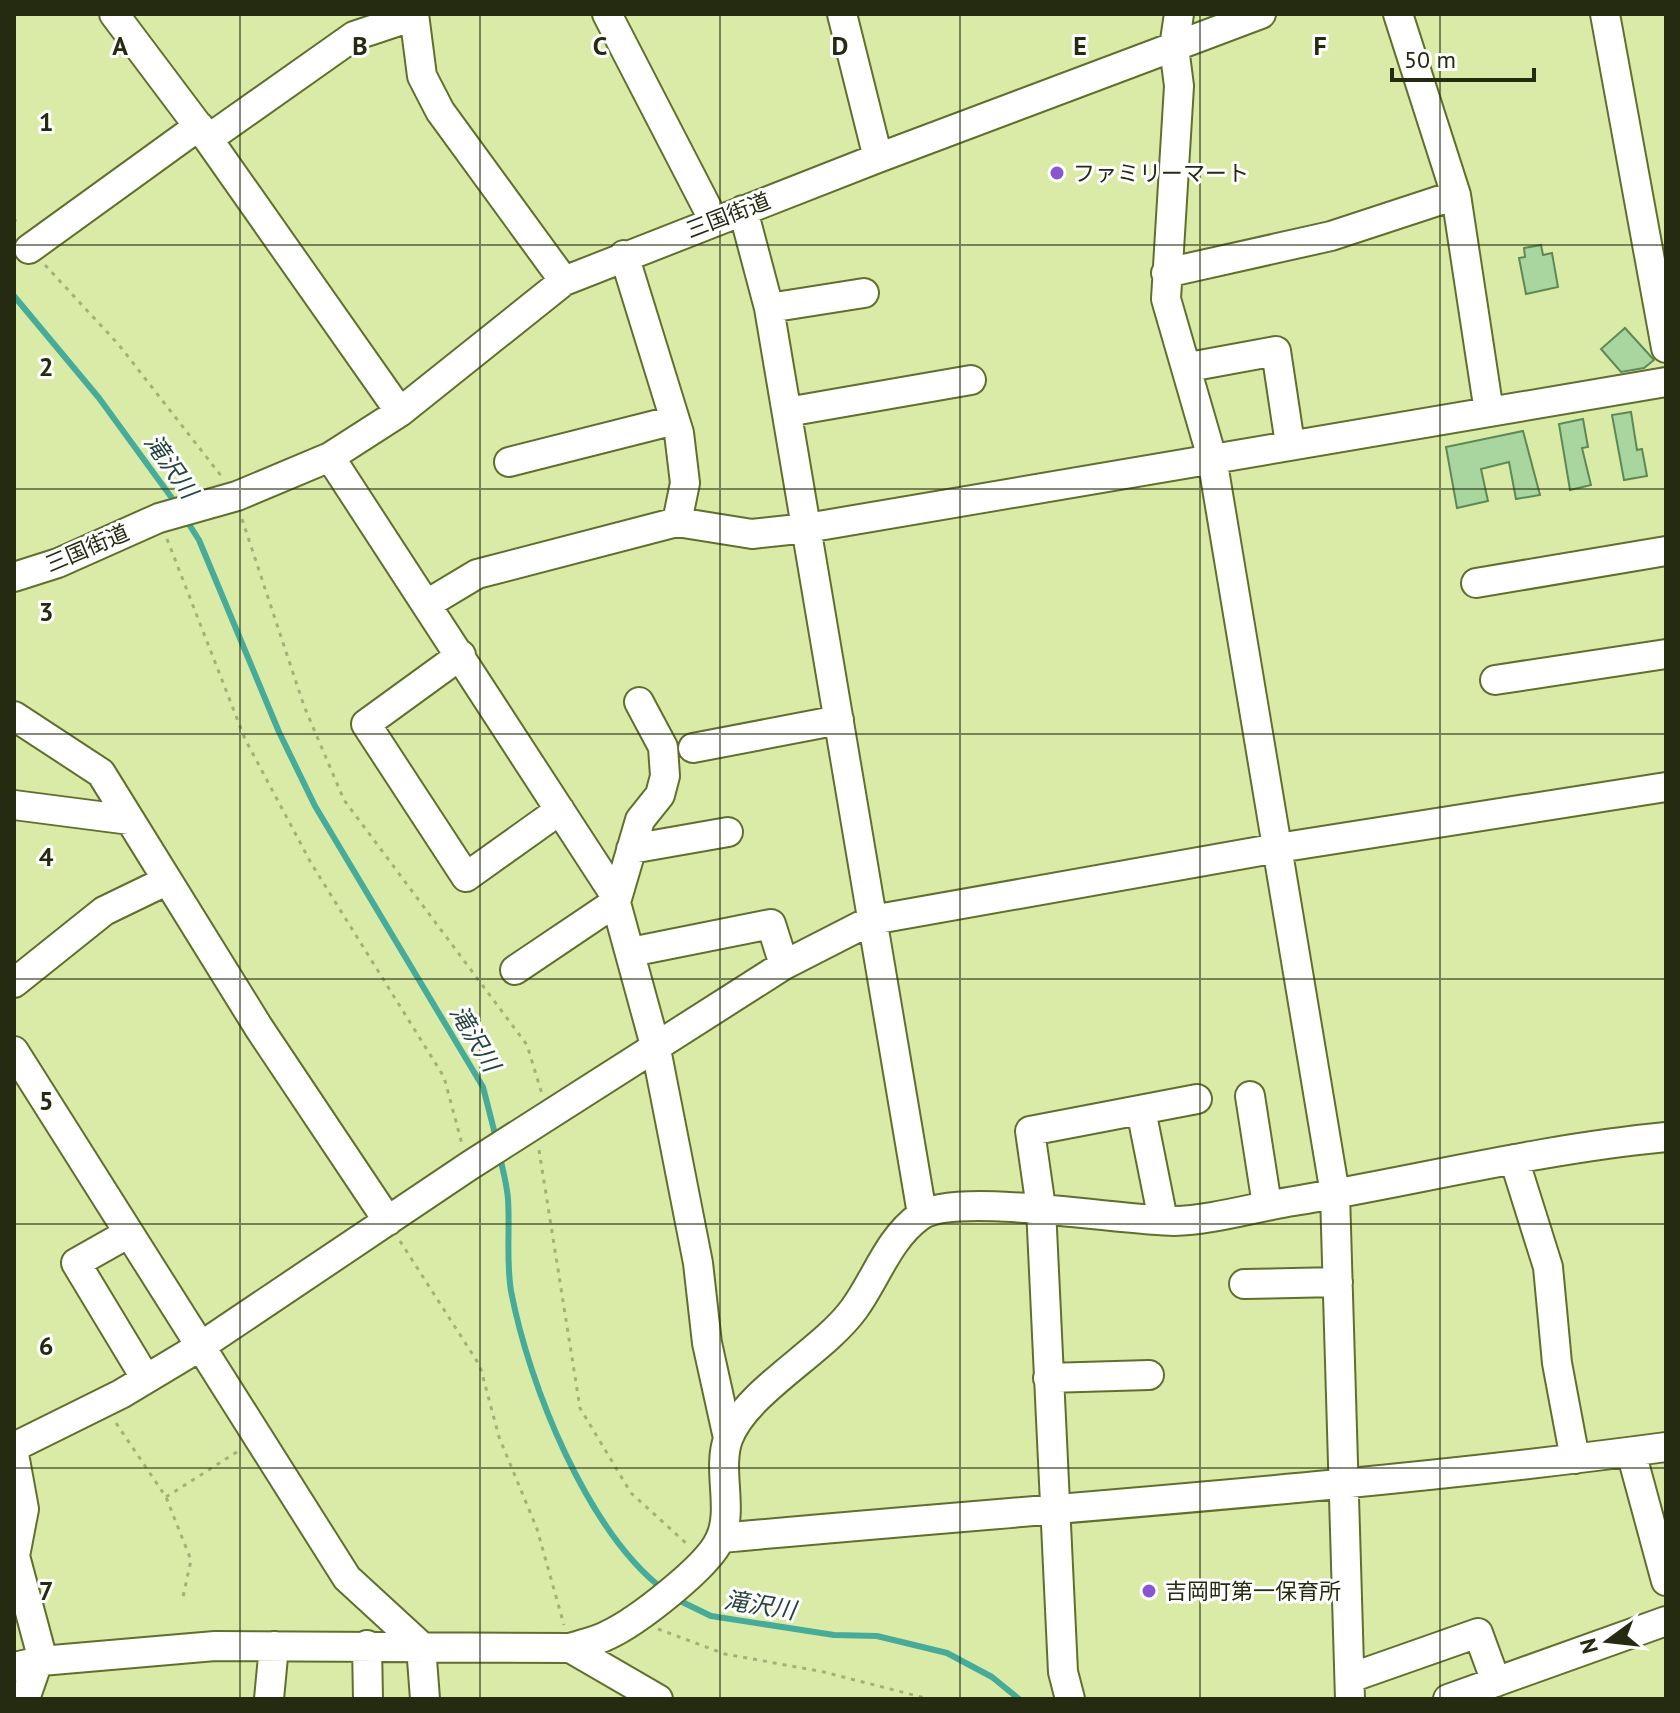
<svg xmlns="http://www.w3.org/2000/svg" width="1680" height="1713" font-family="'PT Sans','Noto Sans JP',sans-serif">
<rect width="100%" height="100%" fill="#d9eba7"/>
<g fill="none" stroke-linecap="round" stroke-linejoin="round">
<path stroke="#47ab9a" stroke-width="6" d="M14,296L99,398L177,505
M185,518L199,540L279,732L315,806L483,1087L496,1138
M500,1157C503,1171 507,1185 508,1199C510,1230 506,1260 511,1291C529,1385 587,1531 664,1590
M676,1599L711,1616L834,1635L877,1636L947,1653L992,1677L1019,1699"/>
</g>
<path fill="#a8d69e" stroke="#5e8955" stroke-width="2" d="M1541,245L1543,255L1552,253L1558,287L1526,294L1519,258L1525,257L1524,248Z
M1625,328L1654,360L1644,368L1621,372L1601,349Z
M1631,412L1637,450L1642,449L1647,476L1624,480L1612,415Z
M1583,419L1588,447L1582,448L1591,485L1570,490L1559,424Z
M1523,431L1540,495L1516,499L1509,462L1481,469L1488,501L1457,508L1446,447Z"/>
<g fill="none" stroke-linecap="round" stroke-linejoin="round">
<defs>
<path id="minor" d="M114,14L208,139L400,412
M414,14L422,76L440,111L564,281
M607,14L714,221
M842,14L878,158
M1179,14L1174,47L1179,86L1166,299L1212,458L1335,1194L1350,1699
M1398,14L1456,195L1489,412
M1605,14L1666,348
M208,139L354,36L414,16
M743,210L769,308L922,1214
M29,249L199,126
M624,255L679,433L685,483L677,522
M1166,273L1331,236L1456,195
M769,308L864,293
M1189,367L1276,351L1290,444
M787,412L971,380
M330,457L613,892L656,1049L698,1263L707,1343L728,1438
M509,462L675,420
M14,577L58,563L159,518L237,496L330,457L400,412L564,281L878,158L1261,14
M1476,583L1666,551
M427,604L477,574L677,522L752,534L807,528L1666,382
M461,655L366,724L466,877L560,810
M1495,680L1666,654
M14,716L101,773L259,1028L388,1221
M693,748L839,720
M14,805L130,820
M631,849L728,832
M631,952L771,924L784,965
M515,970L616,902L640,820L660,795L665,776L663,747L639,702
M14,983L104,911L166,881
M14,1051L347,1578L421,1646L425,1699
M1250,1096L1267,1205
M1141,1110L1163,1220
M1514,1159L1548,1267L1557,1363L1575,1459
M129,1233L76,1263L146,1379
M1244,1284L1338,1282
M1048,1378L1149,1375
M14,1447L121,1394L201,1346L469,1166L784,965L872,920L1278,848L1666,787
M1631,1452L1666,1581
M14,1454L24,1509L15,1556L41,1653L25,1699
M721,1538C1036,1509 1352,1489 1666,1447
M367,1645L368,1699
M570,1648L658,1699
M14,1667L41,1661L215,1646L570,1648C582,1644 597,1641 608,1635C636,1622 708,1567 720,1539C734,1510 717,1470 728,1439C745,1392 823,1352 854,1309C876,1279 888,1239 920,1216C955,1191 1123,1221 1174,1221C1213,1220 1255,1207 1294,1201C1418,1180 1540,1149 1666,1137
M1350,1678L1478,1633L1496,1682
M269,1699L274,1646
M1070,1699L1063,1672L1041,1208L1030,1131L1197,1099
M1448,1699L1666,1621"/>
</defs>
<use href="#minor" stroke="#606f2e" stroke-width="32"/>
<path stroke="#a3b179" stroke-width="3" stroke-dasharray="4 6" stroke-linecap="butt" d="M14,218L18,226
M45,265L119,345L222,477
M242,519L304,706L344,800L527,1045L542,1094
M167,539L245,739L311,863L444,1077L462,1144
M539,1150L580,1408L631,1493L687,1544
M400,1241L480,1366L499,1437L537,1529L564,1625
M116,1423L166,1497L191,1560L183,1597
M166,1497L240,1450
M658,1629L725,1654L824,1672L929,1699"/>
<use href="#minor" stroke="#fff" stroke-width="28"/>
</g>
<path fill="none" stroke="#252b10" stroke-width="2" stroke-opacity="0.55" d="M240,14V1699M480,14V1699M720,14V1699M960,14V1699M1200,14V1699M1440,14V1699M14,245H1666M14,489H1666M14,734H1666M14,979H1666M14,1224H1666M14,1468H1666"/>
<g fill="#8956cf" stroke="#fff" stroke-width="3">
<circle cx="1057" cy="173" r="8"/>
<circle cx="1149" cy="1591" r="8"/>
</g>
<g text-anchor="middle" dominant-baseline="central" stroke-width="6" stroke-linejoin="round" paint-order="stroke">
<g font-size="22" fill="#252b10" stroke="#fff" text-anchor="start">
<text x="1073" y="173">ファミリーマート</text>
<text x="1165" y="1591">吉岡町第一保育所</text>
</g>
<g font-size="22" fill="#252b10" stroke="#fff">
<text transform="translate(728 215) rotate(-21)">三国街道</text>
<text transform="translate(87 548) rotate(-23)">三国街道</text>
</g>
<g font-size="24" font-style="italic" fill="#27453f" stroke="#fff">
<text transform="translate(171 466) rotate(55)">滝沢川</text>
<text transform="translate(475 1038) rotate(59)">滝沢川</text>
<text transform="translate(760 1605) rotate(9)">滝沢川</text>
</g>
</g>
<g font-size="26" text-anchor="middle" font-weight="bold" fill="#252b10" stroke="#fff" stroke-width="6" stroke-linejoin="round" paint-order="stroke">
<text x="120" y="55">A</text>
<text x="360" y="55">B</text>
<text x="600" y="55">C</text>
<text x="840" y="55">D</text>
<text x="1080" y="55">E</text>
<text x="1320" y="55">F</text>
<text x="46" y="131">1</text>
<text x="46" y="376">2</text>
<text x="46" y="621">3</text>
<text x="46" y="866">4</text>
<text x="46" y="1110">5</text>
<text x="46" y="1355">6</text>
<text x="46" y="1600">7</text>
</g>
<rect width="1680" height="1713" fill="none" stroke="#252b10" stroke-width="32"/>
<g transform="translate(1608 1641) rotate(255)" stroke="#ffffff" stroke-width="6" paint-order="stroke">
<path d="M0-6L14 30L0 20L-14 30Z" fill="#252b10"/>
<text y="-12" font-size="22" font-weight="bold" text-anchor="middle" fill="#252b10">N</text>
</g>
<path d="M1392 68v12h142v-12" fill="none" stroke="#252b10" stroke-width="4"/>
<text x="1404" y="68" font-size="24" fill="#252b10" stroke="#ffffff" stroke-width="6" paint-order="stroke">50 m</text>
</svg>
